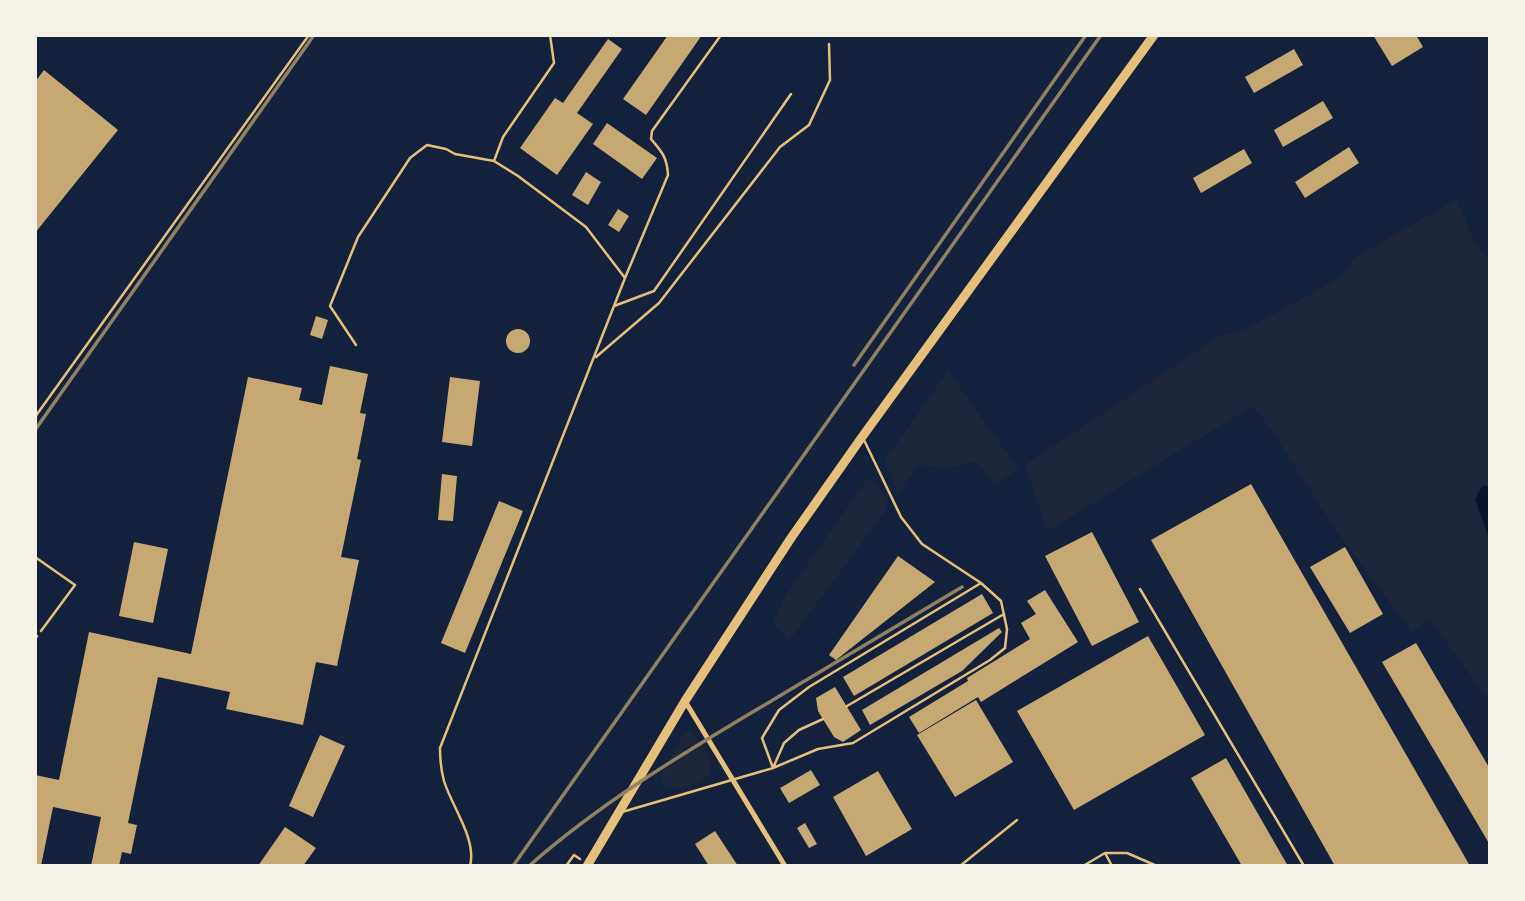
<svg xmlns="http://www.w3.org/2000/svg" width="1525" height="901" font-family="'Exo 2',sans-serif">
<rect width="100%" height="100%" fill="#14213d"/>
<path fill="#1d2539" d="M1457,199L1472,237L1490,263V702L1430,619L1412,632L1338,533L1273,432L1253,406L1047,531L1025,465L1220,336L1250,327L1343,276L1354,258Z
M948,371L1019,470L993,484L977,461L944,469L918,464L898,494L885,460Z
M868,478L880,488L888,507L789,641L773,622L787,594Z
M687,732H691C702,743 714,761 709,776C701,782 675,793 666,786C662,784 662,781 660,777L682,737Z"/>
<path fill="#0b132b" d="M1482,486H1490V541L1475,499Z"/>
<path fill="#c6a872" d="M668,35H702L646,115L623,99Z
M1373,35H1416L1423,47L1392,66Z
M608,39L622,49L577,113L593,124L557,175L520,148L555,98L563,103Z
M1294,49L1303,65L1254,93L1245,77Z
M44,70L118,130L35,233V82Z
M1323,101L1333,118L1283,147L1274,130Z
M607,123L657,158L642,179L593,144Z
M1349,147L1359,163L1305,198L1295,182Z
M1244,149L1252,163L1201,193L1193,178Z
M586,172L601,182L588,205L572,195Z
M618,209L629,216L619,232L608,225Z
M316,316L328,320L322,339L310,335Z
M506 341a12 12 0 1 1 24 0a12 12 0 1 1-24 0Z
M330,366L368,374L360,413L366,414L357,459L361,460L341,557L359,560L337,666L316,662L303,725L226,709L230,692L158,677L128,823L137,825L131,854L122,852L119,866H91L101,817L53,807L41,866H35V775L59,780L89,632L191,654L248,377L302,388L299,400L322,405Z
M450,377L480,381L472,446L442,442Z
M442,474L457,476L453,521L438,520Z
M1251,484L1470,866H1335L1151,540Z
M499,501L523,511L465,653L441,643Z
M1092,532L1139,622L1092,646L1045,556Z
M134,542L168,549L153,623L119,616Z
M1345,547L1383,614L1350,633L1310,567Z
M898,556L935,582L836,660L829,655Z
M1045,590L1078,642L981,702L978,697L919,733L909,717L968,681L967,678L1030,639L1021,623L1036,614L1027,601Z
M982,594L993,613L854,696L843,677Z
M999,628L1002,632L962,671L870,725L862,710Z
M1148,636L1205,735L1074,810L1017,711Z
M1416,643L1490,769V845L1382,662Z
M835,687L861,730L843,742L834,737L818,711L816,698Z
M976,700L1013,762L955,797L917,735Z
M320,735L345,746L313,817L289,806Z
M1226,758L1288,866H1242L1191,778Z
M811,770L820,785L789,803L780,788Z
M878,771L912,829L866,856L833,797Z
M805,823L817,844L809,848L797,828Z
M285,827L316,848L303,866H258Z
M715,831L738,866H709L695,844Z"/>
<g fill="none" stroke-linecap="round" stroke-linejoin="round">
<path stroke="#e5c07b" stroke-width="2.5" d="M35,417L309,35
M35,557L75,585L41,631
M566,866L574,855L580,859"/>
<path stroke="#e5c07b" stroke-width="2.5" d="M494,161L503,137L554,63L550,35
M625,278L668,175C667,157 662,152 651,139L652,131L721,35
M614,306L654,291L791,94
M356,345L330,306L358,237L410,158L427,145L446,149L455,154L494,161L518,176L586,227L625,278L440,748C440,760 441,770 444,781C452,807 477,839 470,866
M596,357L659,303L780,147L809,125L830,80L829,44
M1140,589L1304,866
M35,639L37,636
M847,706L1004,614
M773,768L762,738L779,710L809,687L981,583
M773,768L784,743L799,730L823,719
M622,812L773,768L818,749L853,743L990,660L1005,648L1007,629L1001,601L981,583L922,544L901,517L864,440
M1105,853L1112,866
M960,866L1017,820
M1083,866L1105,853H1127L1157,866"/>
<path stroke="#e5c07b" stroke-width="5" d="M685,701L785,866"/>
<path stroke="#e5c07b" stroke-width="9" d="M587,866L685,701L791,538L862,437L1154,35"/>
<path stroke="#918062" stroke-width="3.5" d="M854,365L1086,35
M35,430L314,35
M513,866L1101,35
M529,866C598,805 677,757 756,710C825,669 893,628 962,587"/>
</g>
<rect width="1525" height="901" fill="none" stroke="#f6f1e7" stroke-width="74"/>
</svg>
